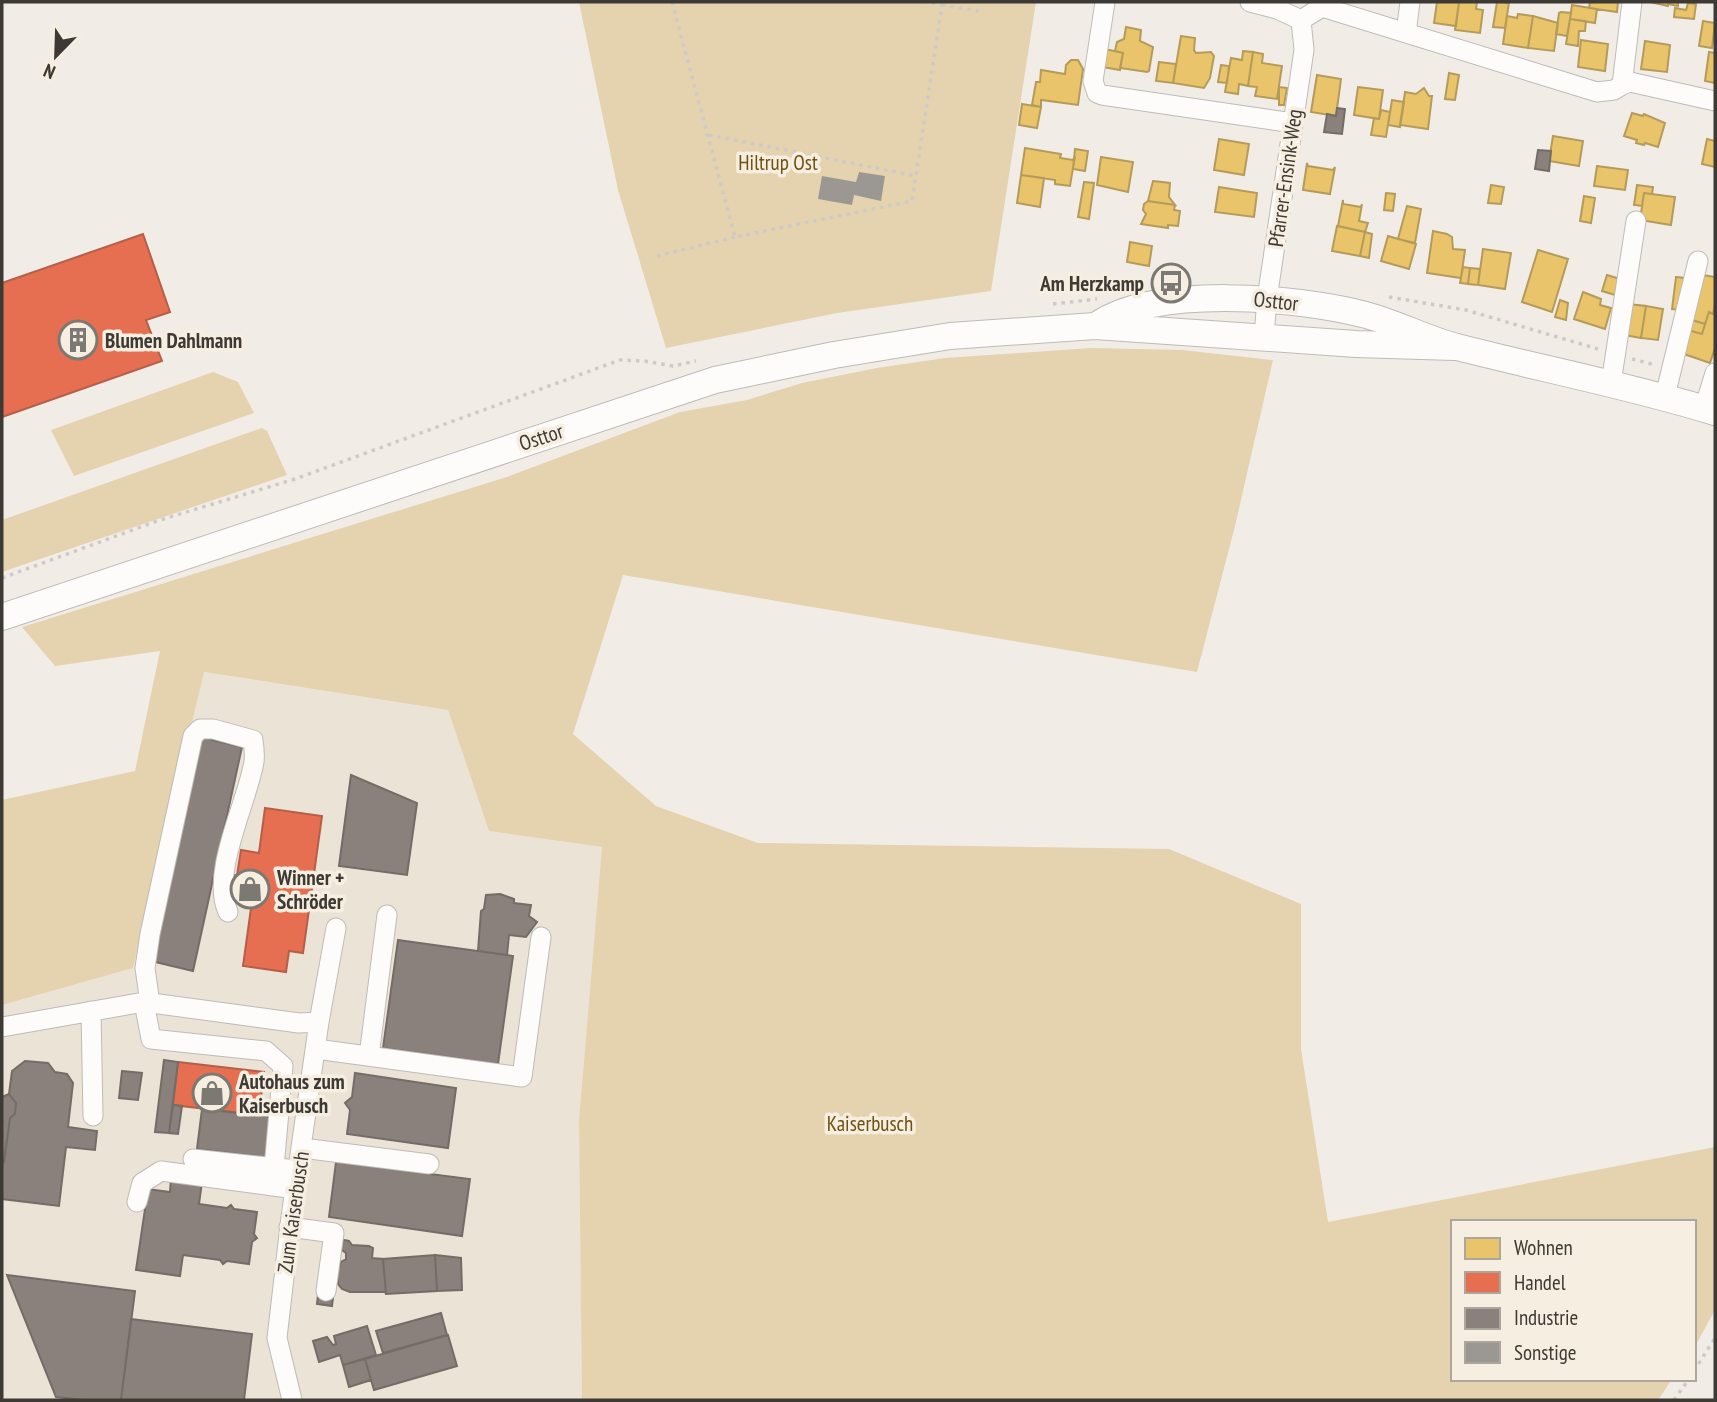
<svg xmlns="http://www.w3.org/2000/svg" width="1717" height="1402" font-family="'PT Sans Narrow',sans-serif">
<rect width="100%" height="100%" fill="#f1ede6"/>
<path fill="#ebe3d5" d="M203,672L448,710L489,831L602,847L579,1120L582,1400H2V1005L133,968Z"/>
<path fill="#e5d2af" d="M579,2H1036L991,291L837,313L666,348L618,190Z
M1091,348L1182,350L1273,360L1235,526L1197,672L623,575L573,734L656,806L758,843L1169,849L1301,904V1049L1328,1222L1715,1147V1310L1694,1348V1222H1453V1379H1672L1658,1400H582L579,1120L602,847L489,831L448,710L204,672L133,968L2,1005V800L135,771L160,651L55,666L22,627L507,477L680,412L747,400L802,383L877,368L945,358Z
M213,372L238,382L254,413L74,476L51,430Z
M262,428L267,431L287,475L2,572V520Z"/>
<path fill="#e9c46a" stroke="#b59b5a" stroke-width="2" d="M1437,2H1459L1456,26L1434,23Z
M1459,2H1477L1476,9L1483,10L1480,33L1455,30Z
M1497,2L1509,3L1505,28L1493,27Z
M1590,2H1618L1617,12L1589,8Z
M1650,2H1678V6L1668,4V6Z
M1688,3L1696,4L1694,19L1674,17L1675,8L1686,10Z
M1572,5L1597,9L1595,23L1570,19Z
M1561,12L1571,13L1567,36L1556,34L1559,13Z
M1518,14L1533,16L1528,48L1503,44L1507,16L1517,18Z
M1533,16L1558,23L1554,51L1528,48Z
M1570,19L1586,21L1585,31H1579L1578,46L1566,44Z
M1703,21L1715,23L1712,48L1699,46Z
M1126,27L1141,30L1140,41L1153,47L1149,71L1147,72L1120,68L1123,53L1115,51L1117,42L1124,39Z
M1181,36L1195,38L1194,50L1196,53L1211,52L1214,56L1210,78L1204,88L1173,83Z
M1581,40L1608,44L1605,71L1578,67Z
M1645,41L1670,45L1667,72L1641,69Z
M1105,49L1123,53L1120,70L1102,67Z
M1243,51L1253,52L1248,86L1239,84L1238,94L1225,92L1231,58L1242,60Z
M1253,52L1263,54L1262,63L1282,66L1277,99L1255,96L1257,87L1248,86Z
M1709,52L1715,53V83L1705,81Z
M1071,60H1078L1083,69L1078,105L1041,100V107L1032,105L1036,82H1040L1041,70L1065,74L1066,65Z
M1159,62L1176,64L1173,83L1156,81Z
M1221,65L1229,66L1227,83L1218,82Z
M1449,73L1459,75L1455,100L1445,99Z
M1317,75L1341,79L1336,116L1311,112Z
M1279,87L1287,88L1284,105H1279Z
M1358,87L1383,90L1379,119L1354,115Z
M1424,88L1429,96H1432L1428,129L1400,125L1405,92L1416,94Z
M1392,100L1404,102L1400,127L1388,125Z
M1022,104L1041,107L1037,128L1019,125Z
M1381,110L1390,112L1386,137L1371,135L1374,118L1379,119Z
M1632,113L1643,116L1644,114L1665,123L1658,147L1645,143L1644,145L1636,143L1637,140L1624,136Z
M1553,136L1583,141L1579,166L1549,161Z
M1219,139L1249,144L1244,175L1214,170Z
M1707,139L1715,141V167L1702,164Z
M1025,148L1061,154L1060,158L1073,160L1075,156L1070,186L1055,184V180L1021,175Z
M1075,149L1088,151L1085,171L1073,169Z
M1101,157L1133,162L1128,192L1097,185Z
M1307,163L1308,166L1333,170L1335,167L1330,194L1303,190Z
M1597,166L1628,170L1625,190L1594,186Z
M1021,175L1044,178L1040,207L1017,203Z
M1153,181L1170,183L1169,197L1175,205L1148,201Z
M1084,182L1094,183L1089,219L1078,217Z
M1491,185L1504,187L1501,204L1488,203Z
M1637,185L1653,187L1652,194L1644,193L1642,206L1634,205Z
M1219,187L1257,193L1254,217L1215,212Z
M1386,193L1395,194L1393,211L1384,210Z
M1644,193L1675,197L1671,225L1640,220Z
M1584,196L1595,198L1591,223L1580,221Z
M1343,200V204L1361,207L1362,204L1359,221L1368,223L1365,232L1338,226Z
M1148,201L1175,205L1174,210L1180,211L1178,226L1168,225V228L1141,224L1146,214L1143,210L1144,204Z
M1407,206L1421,209L1415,243L1398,239Z
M1337,226L1365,232L1360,256L1332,251Z
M1433,231L1447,234L1452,237L1453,249L1465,250L1461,278L1427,273Z
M1365,232L1372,234L1369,258L1360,256Z
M1388,236L1416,244L1409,269L1381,261Z
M1130,242L1152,246L1149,266L1127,262Z
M1483,249L1511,253L1505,289L1478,285Z
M1538,250L1568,259L1552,312L1522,302Z
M1463,267L1470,268L1468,284L1460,283Z
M1470,268L1480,269L1478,285L1468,284Z
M1607,275L1620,279L1615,295L1602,291Z
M1703,275L1715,277V305L1713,314L1709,312L1705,324L1692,320Z
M1676,277L1685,278L1681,310L1672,309Z
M1583,292L1601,299L1600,305L1611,308L1605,329L1574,319Z
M1560,300L1568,303L1566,320L1555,317Z
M1628,304L1646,306L1641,338L1624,335Z
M1715,305V348L1710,363L1681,353L1688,330L1702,334L1709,312L1713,314Z
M1646,306L1663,309L1658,340L1641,338Z
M1692,320L1705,324L1702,334L1688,330Z"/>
<path fill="#e76f51" stroke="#b45f49" stroke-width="2" d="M143,234L170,312L146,320L162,361L2,417V283Z
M265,808L322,816L303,953L289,951L286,972L243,966L252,901L235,898L236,885L230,884L231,875H237L241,850L259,853Z
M178,1062L264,1072L259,1115L173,1105Z"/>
<path fill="#8a817c" stroke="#736c67" stroke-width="2" d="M1337,108L1345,109L1342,134L1324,132L1327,114L1336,116Z
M1538,150L1551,151L1549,171L1535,169Z
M200,737L242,747L193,971L151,961Z
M351,775L417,803L407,875L339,866Z
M500,894L514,899V903L531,905L529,916L537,922L526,937L509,935L507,955L478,951L481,911L484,909L486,895Z
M398,940L513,956L498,1064L383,1048Z
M164,1060L178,1062L169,1133L155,1132Z
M25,1061L48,1063L55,1072L67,1074L73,1083L68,1127L97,1131L95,1150L66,1147L59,1206L2,1199V1161L4,1162L10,1118L15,1114L16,1103L9,1094L12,1071Z
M122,1071L142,1073L138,1100L119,1098Z
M355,1073L456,1088L448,1148L347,1134L350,1110L345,1103L352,1097Z
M9,1094L16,1103L15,1114L10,1118L4,1162L2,1161V1097Z
M173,1105L182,1106L178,1134L169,1133Z
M202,1109L274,1117L269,1158L197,1149Z
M336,1162L470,1179L462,1236L329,1217Z
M171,1178L202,1182L199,1204L227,1208L231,1205L234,1209L257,1212L254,1234L257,1238L252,1242L249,1264L227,1261L223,1264L220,1260L183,1255L180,1276L136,1270L148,1189L170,1192Z
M344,1240L349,1241L352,1245L369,1246L373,1248L372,1258L383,1259L386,1294L385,1292H350L342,1289L338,1284L337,1273L341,1262L346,1259V1253L339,1248L340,1244Z
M435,1255L437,1291L386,1294L383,1259Z
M435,1255L461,1258L462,1290L437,1291Z
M7,1275L135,1291L121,1400H83L56,1397Z
M318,1295L333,1297L332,1306L317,1304Z
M441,1313L447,1335L383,1353L376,1331Z
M131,1319L252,1334L244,1400H121Z
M367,1326L376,1355L343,1365L340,1355L319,1362L313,1341L327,1337L333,1345L336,1344L334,1336Z
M448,1335L457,1366L374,1390L365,1359Z
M365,1359L371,1380L349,1387L343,1365Z"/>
<path fill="#9b9894" d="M859,172L885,176L881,201L854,195L852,205L818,199L822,176L856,182Z"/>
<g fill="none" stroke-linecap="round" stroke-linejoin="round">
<defs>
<path id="minor" d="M1105,2L1093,81L1097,93L1102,95L1293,123
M1250,2L1277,9L1301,20
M1301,20L1322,7L1597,92L1614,90L1622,85L1632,2
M1406,33L1410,2
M1622,85L1630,82L1715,101
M1264,336L1267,299L1304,50L1301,20
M1611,383L1636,221
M1665,396L1698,261
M1704,409L1715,373
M144,1002L151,1039L266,1051L283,1066L274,1168
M150,1003L145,968L150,934L193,736L200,729H213L253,740C254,747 255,755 254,762C247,803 210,874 228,912
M91,1011L93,1116
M2,1027L144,1002L299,1023L319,1022
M316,1049L522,1077L541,937
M369,1056L387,915
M302,1148L429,1164
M193,1159L287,1169
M137,1202L142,1183L161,1171L295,1189
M289,1227L334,1233L326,1291
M292,1400L277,1338L291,1217L319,1022L336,928"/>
<path id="major" d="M1097,325C1156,285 1294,297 1362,314C1395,322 1425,339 1457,347C1543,369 1630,386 1715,412
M2,617L715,380L834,355L950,336L1095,326L1356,344L1454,347"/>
</defs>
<use href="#minor" stroke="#bebbb6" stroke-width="21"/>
<use href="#major" stroke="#bebbb6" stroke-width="28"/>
<path stroke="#cdcbc8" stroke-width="3.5" stroke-dasharray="3.5 5" stroke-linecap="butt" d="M672,2L735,237L912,201L942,5L926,2
M942,5L979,11
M709,135L916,176
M657,256L735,237
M1389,297L1466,310L1598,349
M1053,304L1097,299
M1632,359L1655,365
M2,578L157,521L295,479L620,360L644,361L673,366L696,361
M1694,1371L1715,1338
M1674,1400L1689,1379"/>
<use href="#minor" stroke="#fdfcfb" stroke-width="19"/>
<use href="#major" stroke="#fdfcfb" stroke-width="26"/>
</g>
<defs>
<symbol id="bus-ring" viewBox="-11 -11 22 22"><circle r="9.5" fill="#f6eee1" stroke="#7c7973" stroke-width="1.5"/><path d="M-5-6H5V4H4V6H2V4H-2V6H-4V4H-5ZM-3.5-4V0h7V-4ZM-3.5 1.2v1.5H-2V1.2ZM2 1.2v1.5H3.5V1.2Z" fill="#7c7973"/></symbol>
<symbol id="building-ring" viewBox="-11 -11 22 22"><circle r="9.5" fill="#f6eee1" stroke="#7c7973" stroke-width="1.5"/><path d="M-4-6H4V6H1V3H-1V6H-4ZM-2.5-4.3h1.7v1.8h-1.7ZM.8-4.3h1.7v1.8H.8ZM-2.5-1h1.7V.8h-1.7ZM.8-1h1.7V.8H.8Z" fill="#7c7973"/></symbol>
<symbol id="shop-ring" viewBox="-11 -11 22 22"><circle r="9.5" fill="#f6eee1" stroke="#7c7973" stroke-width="1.5"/><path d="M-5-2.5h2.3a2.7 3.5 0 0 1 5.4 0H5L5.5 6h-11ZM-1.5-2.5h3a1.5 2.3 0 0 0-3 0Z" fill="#7c7973"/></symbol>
</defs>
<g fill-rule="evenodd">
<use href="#bus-ring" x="1149" y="261" width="44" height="44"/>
<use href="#building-ring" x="56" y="318" width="44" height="44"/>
<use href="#shop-ring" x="228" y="867" width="44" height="44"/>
<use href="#shop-ring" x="190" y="1071" width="44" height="44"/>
</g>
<g text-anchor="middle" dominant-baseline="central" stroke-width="7" stroke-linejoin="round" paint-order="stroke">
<g font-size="21" fill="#70510e" stroke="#f6eee1">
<text x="778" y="162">Hiltrup Ost</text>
<text x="870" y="1123">Kaiserbusch</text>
</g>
<g font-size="21" fill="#3d3a35" stroke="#f6eee1">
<text transform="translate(1285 178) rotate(-82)">Pfarrer-Ensink-Weg</text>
<text transform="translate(1276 301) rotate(6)">Osttor</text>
<text transform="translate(541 437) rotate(-18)">Osttor</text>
<text transform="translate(293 1212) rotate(-82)">Zum Kaiserbusch</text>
</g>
<g font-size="21" font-weight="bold" fill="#3d3a35" stroke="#f6eee1" text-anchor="start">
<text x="1144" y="283" text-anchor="end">Am Herzkamp</text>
<text x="105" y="340">Blumen Dahlmann</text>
<text x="277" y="877">Winner +<tspan x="277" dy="24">Schröder</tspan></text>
<text x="239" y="1081">Autohaus zum<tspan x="239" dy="24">Kaiserbusch</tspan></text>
</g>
</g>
<rect width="1717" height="1402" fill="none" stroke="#3d3a35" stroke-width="7"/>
<rect x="1451" y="1220" width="245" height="161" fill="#f6eee1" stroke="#aca69c" stroke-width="2"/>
<rect x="1465" y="1238" width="35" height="21" fill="#e9c46a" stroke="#aca69c" stroke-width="2"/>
<text x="1514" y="1255" font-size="21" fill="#3d3a35">Wohnen</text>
<rect x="1465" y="1272" width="35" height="21" fill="#e76f51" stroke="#aca69c" stroke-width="2"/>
<text x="1514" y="1290" font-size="21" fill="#3d3a35">Handel</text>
<rect x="1465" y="1308" width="35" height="21" fill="#8a817c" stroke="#aca69c" stroke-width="2"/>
<text x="1514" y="1325" font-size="21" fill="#3d3a35">Industrie</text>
<rect x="1465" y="1342" width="35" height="21" fill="#9b9894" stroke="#aca69c" stroke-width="2"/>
<text x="1514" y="1360" font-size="21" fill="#3d3a35">Sonstige</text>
<g transform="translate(56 56) rotate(203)" stroke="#f6eee1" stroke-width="5" paint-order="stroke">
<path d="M0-5L12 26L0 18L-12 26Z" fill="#3d3a35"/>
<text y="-10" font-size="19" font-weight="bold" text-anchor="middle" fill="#3d3a35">N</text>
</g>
</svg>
